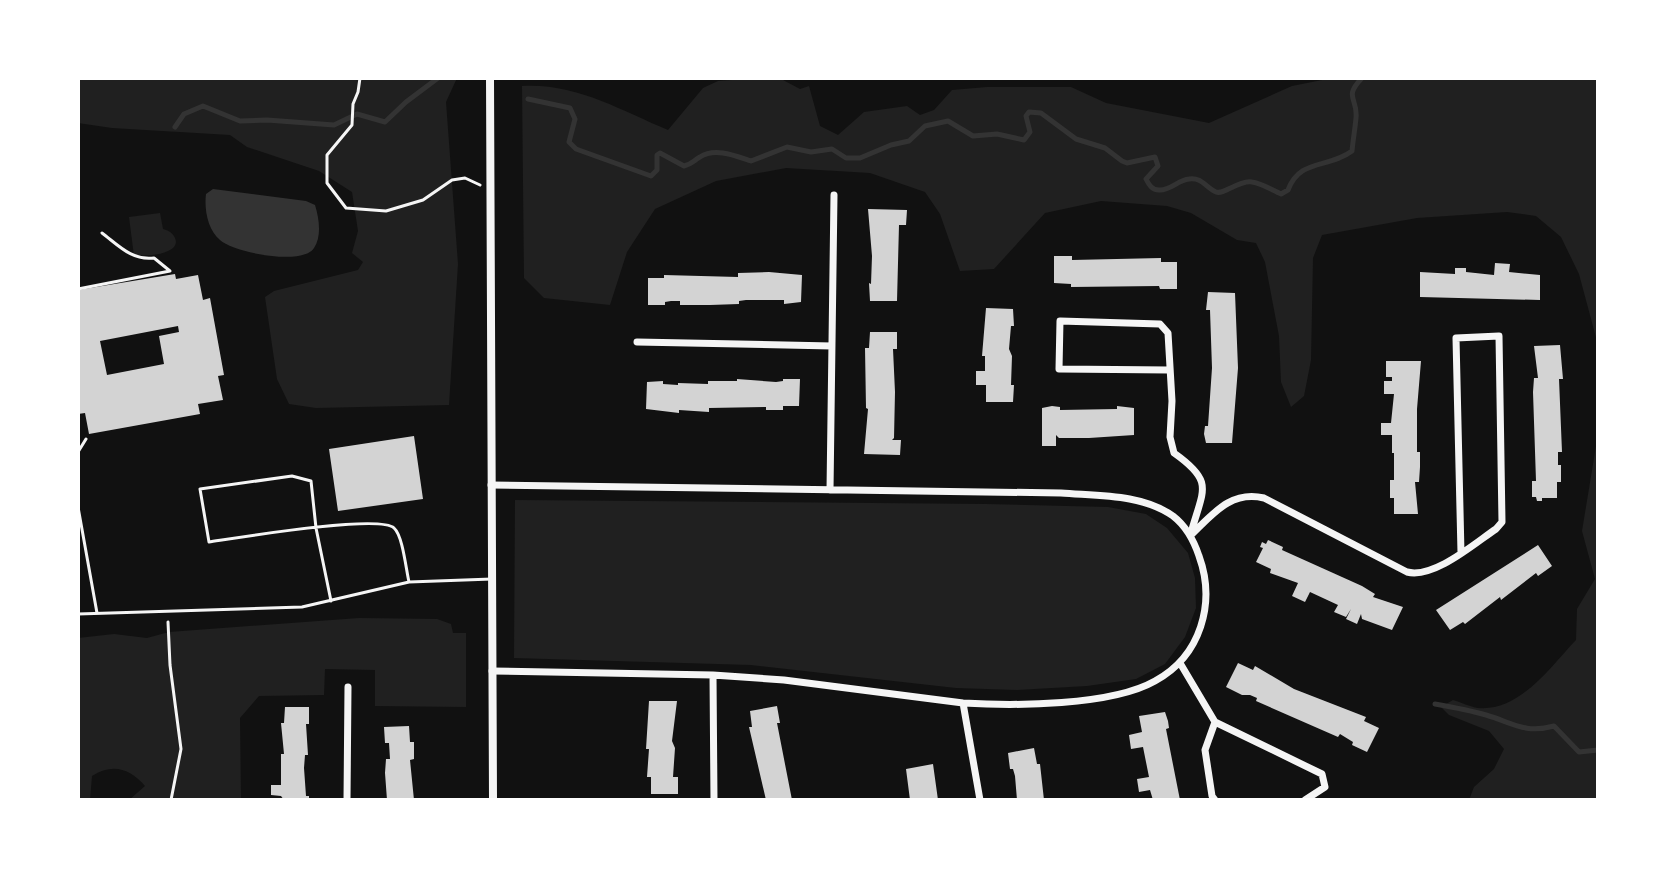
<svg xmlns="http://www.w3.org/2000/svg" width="1676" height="878" font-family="Montserrat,sans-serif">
<rect width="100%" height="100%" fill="#111"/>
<path fill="#202020" d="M78,78H457L446,102L458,264L449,405L316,408L289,404L277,379L265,297L274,291L358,270L363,262L352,253L358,231L352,192L319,171L247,147L230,135L112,128L78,123Z
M759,78L783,80L800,89L809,86L820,126L838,135L864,112L907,106L920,115L934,110L952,90L987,87H1071L1106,103L1209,123L1292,86L1332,78H1598V345L1579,274L1561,237L1536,216L1507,212L1417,218L1322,235L1313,258L1311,360L1304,396L1291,407L1281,382L1279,336L1265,262L1256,243L1237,240L1191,213L1167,206L1101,201L1045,213L994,269L960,271L940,214L925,192L870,173L786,168L716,181L655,209L627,252L610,305L544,298L524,278L522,86C576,83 620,110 668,130L703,88L718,81Z
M160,213L163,229C174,231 183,245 168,251C159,256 144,255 134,256L129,217Z
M1598,404V800H1469L1474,787L1494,769L1504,749L1489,731L1449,715L1441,707L1453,700C1461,702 1470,707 1478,708C1520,712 1551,666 1576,640L1577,609L1595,579L1582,531L1597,440Z
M515,500L985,504L1108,507L1146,514L1167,528L1188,553L1195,578L1196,608L1185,637L1165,664L1136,679L1087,686L1017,690L956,688L751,665L514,658Z
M359,618L437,619L451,624L453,633H466V707L375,706V670L325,669L324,695L259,696L240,718L241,800H129L145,786C130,768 112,763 92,776L90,800H78V638L114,634L147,638L169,632Z"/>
<path fill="#333" d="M213,189L306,201L315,205C319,218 322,236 314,248C303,266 234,253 220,240C208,230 204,210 206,194Z"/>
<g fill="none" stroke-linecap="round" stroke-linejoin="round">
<path stroke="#333" stroke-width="5" d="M528,99L570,108L575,119L569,142L576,149L651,176L657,170V155L660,153L684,166C692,164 693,161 700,157C715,147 736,156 751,161L787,147L811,152L832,149L846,158H860L891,145L909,141L925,126L948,121L973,136L997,134L1024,140L1030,132L1026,116L1029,112L1041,113L1076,139L1105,148L1122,161L1127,163L1155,157L1158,166L1146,179C1149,185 1152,190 1159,190C1170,191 1178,180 1189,179C1202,177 1206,188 1216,192C1224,195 1239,180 1252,182C1261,183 1272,190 1281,194L1288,190C1300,158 1328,169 1352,151C1353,140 1355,129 1356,118C1358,97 1343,98 1362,78
M175,127L184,114L203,106L240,121L267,120L334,125L357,114L385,122L406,102L438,78
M1435,704C1452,707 1469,710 1486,715C1513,723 1525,734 1554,726L1579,752L1598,750"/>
</g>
<path fill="#d3d3d3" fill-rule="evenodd" d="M868,209L907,210L906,225H899L897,301H870L869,283L871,284L872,256Z
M1054,256H1072V260L1161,258V262H1177V289H1160L1159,286L1071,287V284L1054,283Z
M1495,263L1510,264L1509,272L1540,275V300L1420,297V272L1455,274V268H1466V272L1494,275Z
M769,272L802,275L801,302L784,304V300H746L739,301V304L710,305H680V301H671L665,302V305H648V278H664V275L738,277V273Z
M175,274L176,279L198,275L203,300L210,298L224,375L218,376L223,400L198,404L200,414L89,434L85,413L78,414V290ZM178,326L179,332L159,336L164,364L107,375L100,341Z
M1208,292L1235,293L1238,368L1232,443H1206L1204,434L1205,426H1208L1212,368L1210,310H1206Z
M986,308L1013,309L1014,326H1011L1009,349L1012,356L1011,385H1014L1013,402H986V385H976V371H985V356H982Z
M870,332H897V349H893L895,392L894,438L892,440H901L900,455L864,454L868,409L866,408L865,348H869Z
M1560,345L1563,379H1559L1562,452H1558V465H1561V482H1557V498H1542V501H1537L1536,497H1532V481H1536L1533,392L1534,378H1538L1534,346Z
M1386,361H1421L1417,409V452H1420V467L1419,482H1415L1418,514H1394V498H1390V480H1394V453H1392V435H1381V423H1391L1394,394H1384V381H1392V377H1386Z
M737,379L776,382L783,381V379H800L799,406H783V410H766V407L709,408V412L679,410V413L646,409L647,382L663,381V384L678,385V383L708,384V381H737Z
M1052,406L1060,407V410L1117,409V406L1134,408V435L1089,438H1059L1056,435V446H1042V408Z
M414,436L423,499L338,511L329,449Z
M1268,540L1283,547L1282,550L1362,586L1375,594L1373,597L1403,607L1392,630L1362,619L1361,614L1357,624L1346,619L1351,609L1346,617L1334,612L1338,605L1310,592L1305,602L1292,596L1298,583L1270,573L1271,569L1256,562L1263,548L1260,547L1262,542L1266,544Z
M1538,545L1552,566L1538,576L1536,573L1501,600L1500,597L1465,624L1463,622L1450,630L1436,610Z
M1238,663L1253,670L1255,666L1294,689L1366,717L1364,721L1379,728L1367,752L1352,745L1353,742L1340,734L1338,737L1256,701L1257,698L1250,695H1242L1226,687Z
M649,701H677L672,741L675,748L673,777H678V794H651V777H647L649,749H646Z
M777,706L780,723H777L792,800H766L749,727H752L750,711Z
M285,707H309V724H306L308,755H305L304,768L306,796H309V800H284L281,796L271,795V785H281V754H284L281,723H284Z
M1165,712L1168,721L1169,728L1166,729L1180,800H1153L1150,790L1139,792L1137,779L1149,777L1143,747L1131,749L1129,735L1142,732L1139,716Z
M409,726L410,742H414V759L410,760L414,800H387L385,773L386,759H390L389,743H385L384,727Z
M1034,748L1037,764H1040L1044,800H1017L1015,776L1013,769H1010L1008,753Z
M933,764L938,800H910L906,769Z"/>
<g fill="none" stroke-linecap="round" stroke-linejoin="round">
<path stroke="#f5f5f5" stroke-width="3" d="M360,78L358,92L353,104L352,125L327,155V183L346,208L386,211L423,200L452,180L465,178L480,185
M78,289L170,271L154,258C132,261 118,245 102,233
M78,452L86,439
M168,622L170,665L181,749L171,800"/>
<path stroke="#f5f5f5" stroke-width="3" d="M78,507L97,613
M331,601L316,528L311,481L292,476L200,489L209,542C236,538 379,514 394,528C403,536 406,570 409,582
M78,614L302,607L409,582L492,579"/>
<path stroke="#f5f5f5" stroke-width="7" d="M637,342L832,346
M1169,370L1059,369L1060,321L1160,324L1168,333L1172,401L1170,437L1174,453C1215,482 1203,489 1191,533
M491,485L1061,493C1098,496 1142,494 1173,516C1186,526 1194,541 1199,556C1216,603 1201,656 1155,681C1111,706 1014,706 963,703L784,680L713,675L492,671
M830,490L834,195
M1191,535C1213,514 1231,490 1264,498L1407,572C1434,579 1475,543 1496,529L1502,522L1499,336L1456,338L1461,553
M1180,663L1215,722L1322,774L1325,787L1305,800
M713,675L714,800
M963,703L980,800
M1215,722L1205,750L1212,796L1215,800
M347,800L348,687"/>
<path stroke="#f5f5f5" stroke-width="8" d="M490,78L493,800"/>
</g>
<rect width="1676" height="878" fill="none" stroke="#ffffff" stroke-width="160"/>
</svg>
